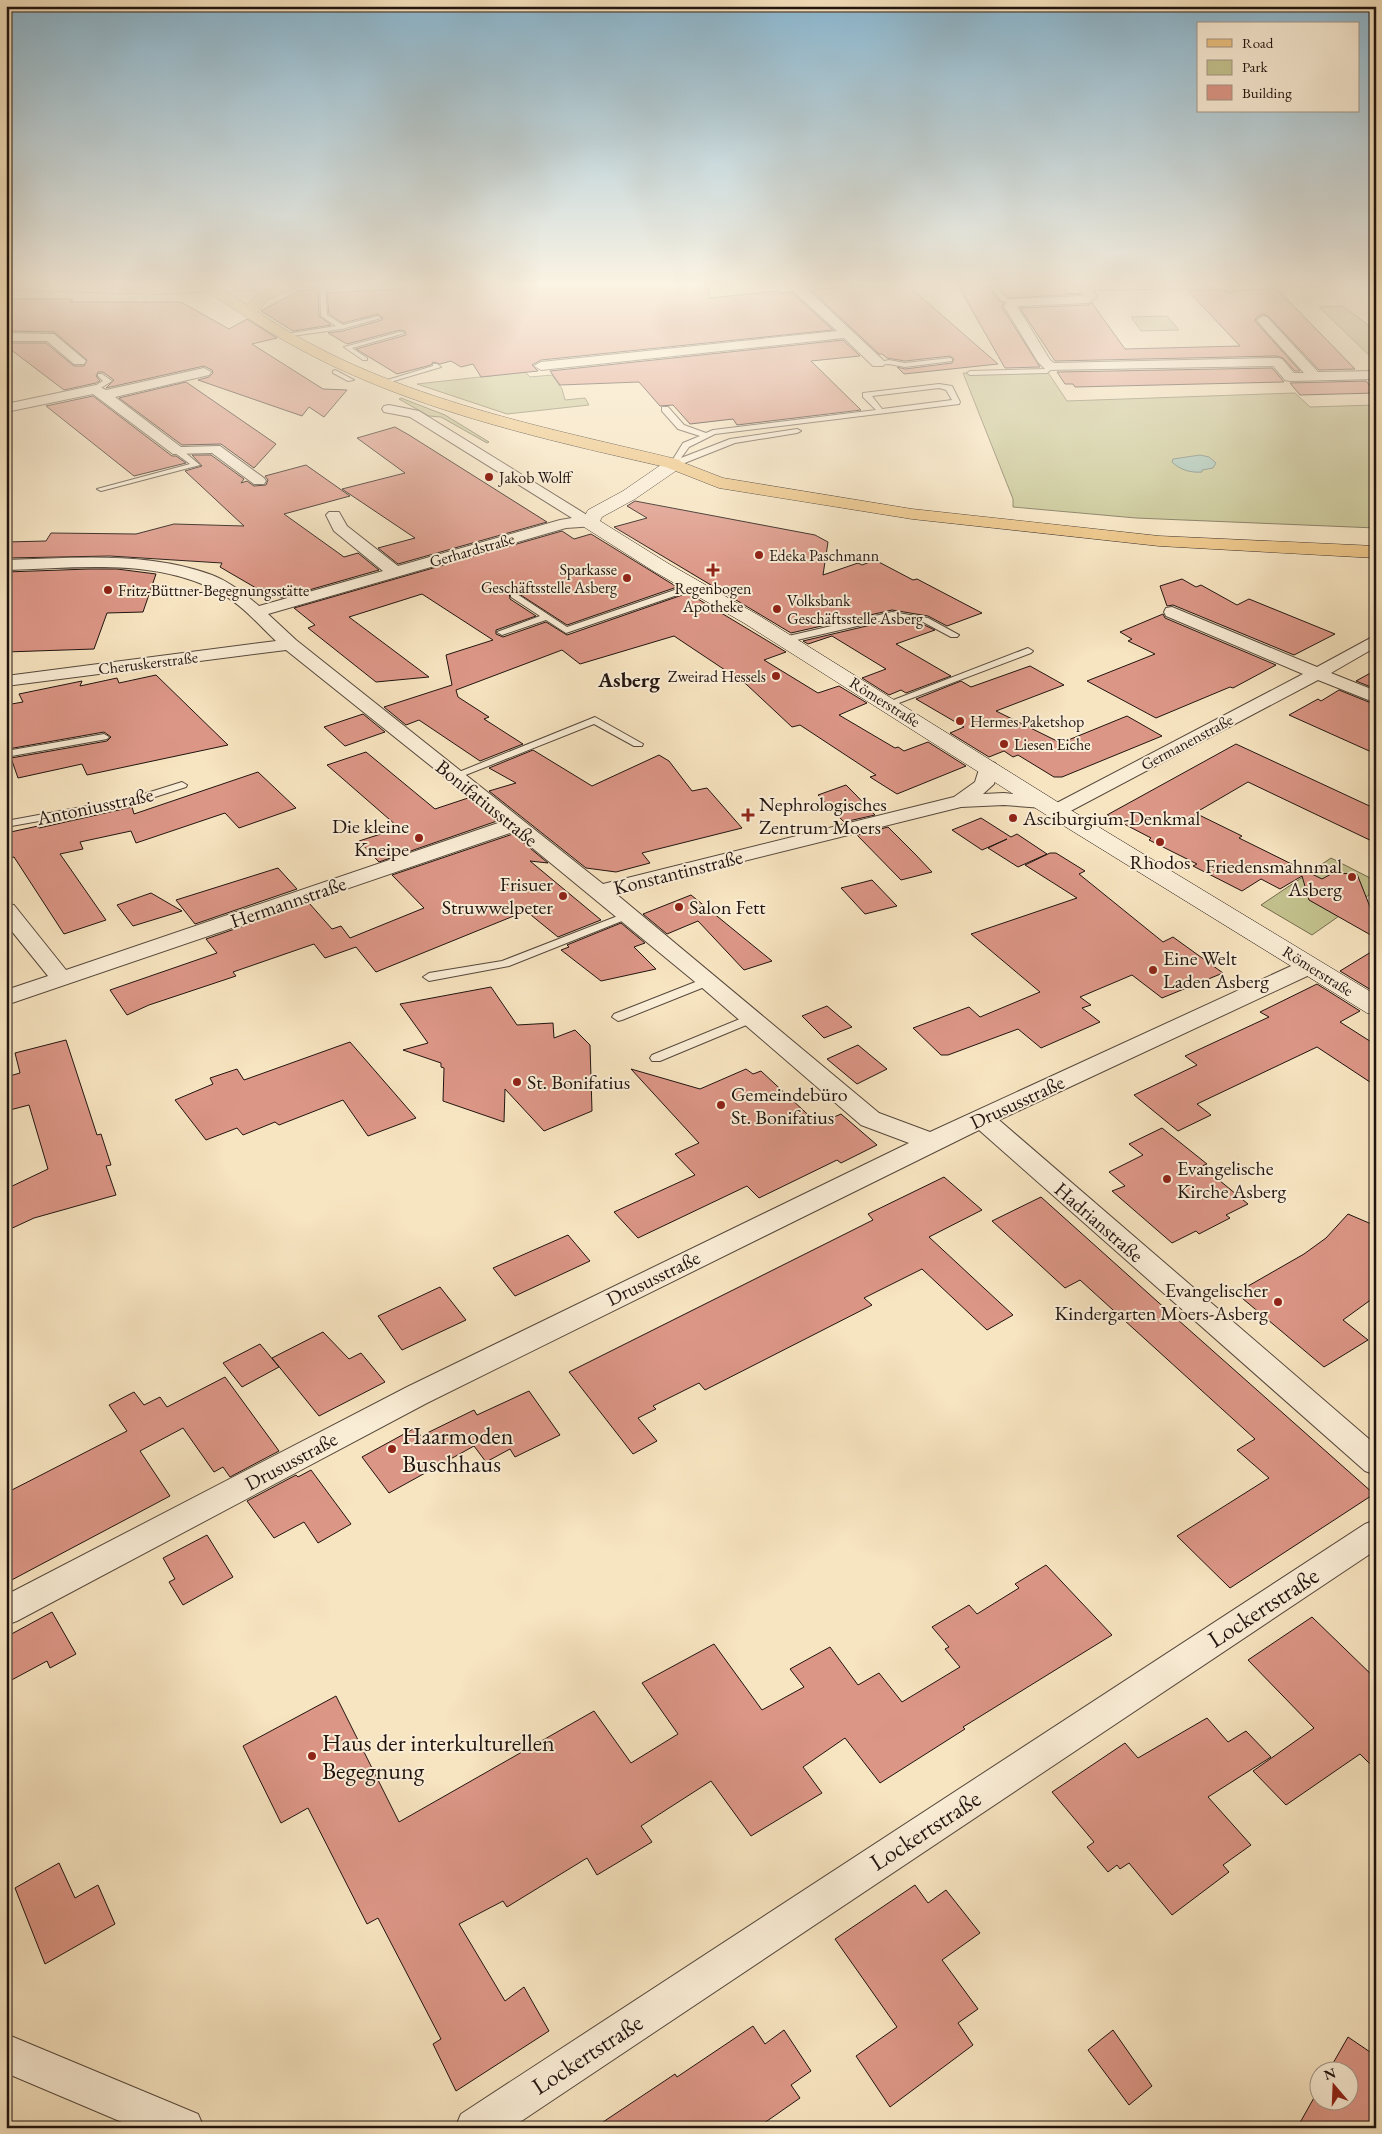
<svg xmlns="http://www.w3.org/2000/svg" width="1382" height="2134" font-family="'EB Garamond',serif">
<rect width="100%" height="100%" fill="#f7e4c0"/>
<filter id="stains"><feTurbulence type="fractalNoise" baseFrequency=".004" numOctaves="4"/><feColorMatrix values="0 0 0 0 .2 0 0 0 0 .09 0 0 0 0 .02 0 0 0 .5 -.17"/></filter>
<radialGradient id="worn" r=".72"><stop offset=".6" stop-color="#630" stop-opacity="0"/><stop offset="1" stop-color="#630" stop-opacity=".3"/></radialGradient>
<path fill="#c3c28e" stroke="#726b4f" d="M1343,306L1376,331V362L1319,307Z
M1167,316L1179,330L1141,331L1131,317Z
M1047,371L1067,401L1295,393L1310,407L1376,405V528L1136,518L1013,507V499L963,373Z
M525,372L530,377L552,375L562,389L565,400L585,398L589,405L507,414L417,384Z
M401,398L445,415L489,442L487,443L441,417L429,416L399,399Z
M1331,858L1376,881V890L1312,935L1261,905Z"/>
<path fill="#9dbfb2" stroke="#6b7b71" d="M1200,455L1209,457L1216,463L1213,468L1202,470V472C1191,473 1180,470 1172,462L1173,459Z"/>
<path fill="#dc9686" stroke="#201410" d="M464,282H709V298L778,291L779,293L791,292L833,330L541,360L532,365L538,371L481,377L473,364L461,367L451,361L440,364L433,362L431,365L397,374L356,349L406,335L405,331L400,330L347,344L328,333L343,331L382,320L383,318L378,314L343,323L329,314L327,293L402,289L406,288V285Z
M956,282H986L999,301L1004,303L1002,307L1040,367L1005,368Z
M996,282H1060L1067,293L1081,294L1010,298L1006,296Z
M906,284L998,364L904,374L897,367L905,369L952,363L954,359L950,356L905,361L887,358L882,354H879L811,290L866,285L869,288Z
M318,289L319,316L331,325L293,331L261,311L298,291Z
M1277,289L1355,369L1319,370L1268,316L1263,314L1256,318L1255,321L1300,371H1295L1283,358L1277,356L1055,361L1020,308L1088,305L1092,303L1125,349L1240,346L1188,291L1218,290L1232,293L1237,290Z
M6,299H73L70,302H181L229,329L247,319L277,338L252,344L323,389L347,390L324,417L309,407L302,416L198,380L209,377L213,373L212,370L204,366L106,388L114,380L103,372H98L96,376L100,381L96,383L64,390L6,346V343H46L74,366H84L87,360L54,332L6,331Z
M843,340L860,356L811,361L861,410L737,425L733,419L690,424L673,405L660,406L639,382L560,385L550,371Z
M1272,368L1284,382L1075,387L1073,384H1065L1057,372Z
M1366,381L1376,393L1300,395L1290,383Z
M186,382L276,444L254,468L221,444L182,445L119,398Z
M93,396L172,456H176L186,463L134,476L46,406Z
M395,427L409,435L547,522L398,564L378,548L415,538L342,489L405,473L357,438Z
M192,455H211L244,479L241,483L247,481L254,486L266,485L268,480L265,476L306,465L350,496L284,514L344,557L358,553L379,570L281,598L269,589L256,588L220,567L222,563L110,556L6,558V542L46,541L51,533L136,534L174,524L244,526L185,471L202,466Z
M635,501L815,535L828,542L823,575L858,563L862,565L875,560L913,580L917,579L982,613L947,626L928,616L892,610L791,633L614,527L647,518L627,506Z
M562,531L574,539L591,534L677,587L567,625L513,590L509,592L510,599L536,616L496,630V634L503,637L546,622L567,635L688,593L786,652L764,660L818,693L839,686L867,703L839,715L895,748L898,747L904,751L928,742L966,766L897,794L870,777L876,775L800,725L792,727L746,684L674,636L580,664L562,650L456,690L458,697L489,717L484,719L523,744L480,761L419,720L406,725L384,707L452,685L446,655L493,640L422,594L349,617L429,677L376,682L308,628L315,625L294,608Z
M89,569H117L156,574L143,612L107,613L94,649L6,652V572Z
M1182,579L1196,587L1201,585L1237,605L1249,599L1335,634L1294,655L1173,605L1167,606L1160,586Z
M1163,614L1165,618L1276,665L1233,688L1230,687L1156,718L1087,681L1155,654L1128,641L1132,639L1120,632Z
M892,620L922,624L935,630L896,644L951,676L906,693L901,690L889,695L862,678L886,669L832,636L808,644L803,641Z
M1030,666L1064,685L996,711L1061,743L1127,716L1162,736L1062,777H1054L1018,755L1013,757L1004,751L989,757L950,733L964,727L916,699L961,681L971,687Z
M1376,670V689L1356,681Z
M156,675L228,745L87,775L82,764L18,778L11,758L107,741L111,737L104,732L8,749L6,705L23,702L19,694L82,681L80,686L117,678L119,683Z
M1339,690L1376,705V754L1289,715L1318,699L1321,701Z
M363,714L385,732L345,746L324,727Z
M1236,744L1376,809V843L1248,782L1195,813L1242,836L1239,838L1322,879L1333,873L1357,874L1376,922V938L1309,900L1302,876L1280,889L1261,879L1242,891L1193,866L1197,864L1149,840L1151,838L1107,815Z
M533,750L592,786L659,755L669,761L692,791L707,788L742,828L642,853L650,863L616,872L586,868L489,791L516,783L489,768Z
M366,752L435,809L468,798L497,821L379,862L359,841L387,832L386,830L397,826L327,765Z
M258,772L296,808L239,828L225,813L136,843L131,831L80,842L83,849L60,854L106,920L64,934L14,857L6,859V833L38,826L39,828L132,807L134,814Z
M846,785L855,794L875,815L844,822L818,795Z
M981,818L1011,837L1017,834L1047,854L1018,867L988,848L1007,839L982,850L952,830Z
M888,827L915,854L932,872L901,880L857,835Z
M513,834L548,863L530,861L601,920L558,937L526,911L376,972L356,947L325,958L314,944L233,972L236,976L149,1005L127,1015L110,990L217,953L206,939L309,903L332,929L341,926L350,938L424,908L392,875Z
M1050,853H1056L1085,871L1079,874L1163,942L1173,937L1223,973L1162,998L1132,975L1080,997L1091,1005L1082,1008L1100,1022L1041,1048L1018,1029L948,1055H941L913,1028L969,1007L980,1017L1040,992L971,934L1077,898L1025,865Z
M278,868L297,889L195,924L176,900Z
M872,880L897,906L865,914L841,888Z
M151,893L182,911L133,926L117,905Z
M691,895L707,908L772,961L744,970L698,921L667,934L643,914Z
M621,923L645,943L634,947L656,969L601,981L561,950L569,947L567,945Z
M1376,949V993L1340,971Z
M1317,984L1360,1011L1340,1022L1376,1045V1086L1317,1047L1197,1104L1211,1115L1178,1131L1134,1095L1197,1065L1185,1056L1269,1017L1260,1012Z
M491,987L517,1025L553,1023L554,1038L575,1030L590,1045L592,1111L544,1131L505,1089L504,1122L443,1101L444,1068L441,1067V1063L403,1050L428,1043L400,1004Z
M827,1006L852,1027L824,1038L802,1016Z
M66,1040L97,1135L101,1134L111,1165L106,1166L116,1195L34,1218L6,1231V1189L48,1169L29,1105L6,1111V1077L20,1073L15,1053Z
M350,1042L416,1118L368,1136L343,1100L279,1125L275,1122L243,1135L237,1128L206,1140L175,1100L213,1084L210,1078L237,1069L244,1080Z
M858,1045L887,1069L857,1084L827,1059Z
M631,1069L700,1089L746,1069L753,1074L761,1071L818,1124L841,1114L877,1145L841,1163L837,1160L759,1198L747,1186L638,1238L614,1212L695,1175L675,1154L699,1143Z
M1162,1128L1207,1164L1202,1166L1248,1204L1226,1215L1230,1218L1199,1234L1196,1231L1172,1243L1112,1191L1125,1186L1109,1172L1143,1155L1129,1144Z
M944,1177L982,1210L929,1237L1013,1315L987,1330L922,1269L864,1298L872,1305L762,1361L705,1390L699,1383L653,1406L656,1409L638,1418L657,1441L633,1454L569,1372L873,1220L868,1214Z
M1041,1197L1168,1311L1374,1494L1230,1588L1177,1536L1269,1478L1237,1450L1255,1439L1080,1280L1065,1288L992,1221Z
M1348,1214L1376,1226V1296L1343,1320L1368,1340L1324,1367L1236,1293L1304,1254L1326,1238Z
M568,1235L590,1261L515,1296L493,1268Z
M440,1287L466,1320L402,1350L378,1316Z
M323,1332L349,1359L361,1353L385,1382L319,1416L272,1358Z
M260,1344L279,1367L242,1387L223,1363Z
M225,1377L279,1451L230,1477L223,1467L214,1472L183,1428L140,1451L170,1496L6,1583V1493L127,1431L109,1405L134,1392L144,1405L160,1397L167,1407Z
M529,1391L560,1435L515,1457L510,1449L486,1462L474,1446L389,1493L362,1457L415,1428L421,1436L474,1410L477,1415Z
M311,1470L351,1524L318,1543L304,1522L274,1538L247,1501L296,1475L298,1477Z
M207,1535L233,1577L183,1605L169,1582L175,1579L163,1558Z
M1046,1565L1112,1635L963,1727L965,1729L880,1783L845,1738L803,1767L822,1793L751,1836L711,1781L641,1826L652,1842L597,1875L587,1858L507,1907L503,1901L459,1924L505,2001L524,1987L549,2031L456,2091L433,2044L441,2039L378,1918L367,1924L308,1808L281,1823L243,1746L336,1696L399,1822L594,1711L631,1763L678,1734L642,1683L714,1644L762,1710L804,1687L790,1669L830,1647L858,1685L879,1673L902,1702L960,1667L945,1649L949,1647L932,1627L969,1605L977,1614L1019,1588L1015,1584Z
M52,1612L76,1654L50,1668L47,1661L6,1683V1637Z
M1312,1617L1376,1679V1770L1360,1754L1286,1805L1253,1771L1314,1728L1248,1660Z
M1207,1718L1228,1742L1246,1731L1271,1757L1208,1797L1251,1845L1223,1865L1229,1872L1172,1915L1129,1863L1120,1869L1117,1865L1108,1872L1087,1847L1094,1842L1052,1792L1125,1743L1138,1758Z
M59,1863L75,1898L98,1885L115,1924L45,1964L15,1888Z
M915,1885L928,1903L946,1890L980,1933L942,1960L978,2009L958,2023L973,2045L890,2107L856,2056L897,2027L835,1939Z
M753,2026L765,2044L784,2030L811,2071L791,2085L800,2098L757,2128H594L675,2074L677,2077Z
M1113,2030L1152,2086L1129,2105L1088,2050Z
M1348,2037L1376,2056V2128H1297L1320,2087V2102H1350V2072H1328Z"/>
<g fill="none" stroke-linecap="round" stroke-linejoin="round">
<defs>
<path id="lane" d="M320,282L325,283L327,315L343,325L378,316L381,318L342,329L284,337L283,336L286,334L336,326L321,316Z
M988,282H994L1005,298L1015,302V304L1001,300Z
M1205,282L1219,283L1235,289L1232,291L1203,285V283Z
M400,332L405,333L352,348L367,358V360H363L344,347Z
M950,358L952,359V361L905,367L889,364L878,365L875,363L889,360L905,363Z
M433,364H437L441,367L387,383L381,382L433,366Z
M1051,365L1054,367L1047,373L970,375L967,373L970,371L1045,369Z
M335,370L352,379L354,380L348,381L333,373V371Z
M98,374H102L112,381L96,391L92,389L93,387L103,381L98,376Z
M939,384L952,386L960,402L959,404L715,434L689,447L681,458L730,439L797,429L801,431L797,433L735,443L677,466L670,464L683,443L700,436L678,429L662,411V407H668L684,425L706,433L713,430L876,410L863,397V393ZM939,388L946,390L952,400L882,409L872,396Z
M175,449H181L200,465L101,491L97,489L190,464L175,453Z
M695,583L699,586L698,588L566,633L546,620L502,635L497,632L540,616L511,597V593L514,592L567,627Z
M892,612L928,618L959,635L957,637H951L923,622L892,618L784,643L779,640L784,637Z
M1028,648L1033,651L1031,653L891,706L888,707L883,704Z
M595,717L643,744L642,746H634L594,724L458,778L454,779L449,776Z
M104,734L109,737L107,739L6,757V751Z
M182,782L187,785L186,787L133,804L6,827V821L131,798Z
M628,912L632,913L634,915L632,917L509,966L429,981L423,977L429,973L502,961Z
M708,977L712,978L714,981L712,984L622,1020L618,1021L612,1017L614,1014Z
M752,1014L758,1018L756,1021L660,1061H652L650,1058L652,1055Z"/>
<path id="street" d="M783,282H796L807,289L883,360L885,363L883,366H873L844,338L541,370L534,366L541,362L837,331Z
M1075,282H1209L1211,284L1205,288L1093,290L1097,297L1088,303L1017,306L1050,360L1054,363L1277,358L1282,359L1294,373H1304L1259,323L1257,320L1263,316L1267,317L1318,372L1376,371V379L1290,381L1285,380L1273,366L1046,370L1038,362L1004,306L1009,300L1013,299L1084,296Z
M6,333L54,334L86,361L84,364H74L47,341H6Z
M204,368L211,372L209,375L115,397L181,447L220,446L264,478L266,481L264,484H254L212,453L173,454L93,394L6,412V404L96,385L106,390Z
M389,405L419,411L595,520L598,523L595,526L566,528L268,614L296,640L603,884L954,797L975,782L981,763L988,761L995,763L998,767L994,784L983,794L1004,793L1050,798L1053,802L1050,806L1043,808L1004,805L961,807L615,893L879,1113L930,1132L1302,961L1310,959L1318,961L1321,966L1318,971L999,1120L1376,1445V1475L1365,1471L979,1130L427,1403L17,1621L6,1625V1595L407,1387L909,1143L861,1125L700,986L513,832L6,1005V990L48,976L6,924V904L14,905L66,970L501,822L286,650L6,686V676L276,641C259,625 242,605 222,594C159,557 77,568 6,570V560C74,558 146,551 212,575C230,582 245,594 259,606L383,571L334,531L326,515L329,512H339L347,526L398,566L560,520L572,518L410,417L384,412L382,409L384,406Z
M1172,607L1317,667L1376,635V647L1331,673L1376,691V703L1318,680L1063,815L1056,817L1049,815L1046,811L1049,807L1303,674L1166,616L1164,612L1166,608Z
M1376,1520V1550L511,2128H455L461,2114L1365,1524Z
M6,2034L198,2114L204,2128H136L6,2073Z"/>
<path id="secondary" d="M6,282L158,286L254,282H348L341,286L158,294L6,290Z
M674,459L680,460L682,464L680,468L635,499L602,517L600,521L669,564L758,615L1064,806L1376,995V1015L1367,1013L1048,816L744,623L655,572L584,527L581,523L588,510L623,491L668,460Z"/>
<path id="primary" d="M144,282H167L165,285L126,294L119,290L121,287Z
M196,282H212L247,305C259,289 278,282 297,282L299,284L297,287L267,300L258,312C383,397 536,425 680,460L682,464L680,468L674,469C525,435 367,401 239,312C228,304 204,293 196,282Z"/>
<path id="highway" d="M674,459L723,478L912,509L1159,536L1376,546V558L1159,546L912,519L719,488L668,468L666,464L668,460Z"/>
</defs>
<use href="#lane" stroke="#56483c" stroke-width="2"/>
<use href="#street" stroke="#56483c" stroke-width="2"/>
<use href="#secondary" stroke="#201410" stroke-width="1"/>
<use href="#primary" stroke="#201410" stroke-width="1"/>
<use href="#highway" stroke="#201410" stroke-width="1"/>
<use href="#lane" fill="#faedd6" fill-rule="evenodd"/>
<use href="#street" fill="#faedd6" fill-rule="evenodd"/>
<use href="#secondary" fill="#faedd6" fill-rule="evenodd"/>
<use href="#primary" fill="#ecc280" fill-rule="evenodd"/>
<use href="#highway" fill="#ecc280" fill-rule="evenodd"/>
</g>
<linearGradient id="sky" x2="0" y2="1"><stop stop-color="#8ab8d2"/><stop offset="0.49" stop-color="#fbf3e3"/><stop offset="1" stop-color="#fbf3e3" stop-opacity="0"/></linearGradient>
<rect width="1382" height="580" fill="url(#sky)"/>
<g fill="#8f2418" stroke="#faedd6" stroke-width="2">
<circle cx="489" cy="477" r="5"/>
<circle cx="759" cy="555" r="5"/>
<path d="M710.5 562.5h5v5h5v5h-5v5h-5v-5h-5v-5h5z"/>
<circle cx="627" cy="578" r="5"/>
<circle cx="108" cy="590" r="5"/>
<circle cx="777" cy="609" r="5"/>
<circle cx="776" cy="676" r="5"/>
<circle cx="960" cy="721" r="5"/>
<circle cx="1004" cy="744" r="5"/>
<path d="M745.5 807.5h5v5h5v5h-5v5h-5v-5h-5v-5h5z"/>
<circle cx="1013" cy="818" r="5"/>
<circle cx="419" cy="838" r="5"/>
<circle cx="1160" cy="842" r="5"/>
<circle cx="1352" cy="877" r="5"/>
<circle cx="563" cy="896" r="5"/>
<circle cx="679" cy="907" r="5"/>
<circle cx="1153" cy="970" r="5"/>
<circle cx="517" cy="1082" r="5"/>
<circle cx="721" cy="1105" r="5"/>
<circle cx="1167" cy="1179" r="5"/>
<circle cx="1278" cy="1302" r="5"/>
<circle cx="392" cy="1449" r="5"/>
<circle cx="312" cy="1756" r="5"/>
</g>
<g text-anchor="middle" dominant-baseline="central" stroke-width="4" stroke-linejoin="round" paint-order="stroke">
<g font-size="16" fill="#201410" stroke="#faedd6" text-anchor="start">
<text x="499" y="477">Jakob Wolff</text>
<text x="769" y="555">Edeka Paschmann</text>
<text x="617" y="569" text-anchor="end">Sparkasse<tspan x="617" dy="18">Geschäftsstelle Asberg</tspan></text>
<text x="713" y="588" text-anchor="middle">Regenbogen<tspan x="713" dy="18">Apotheke</tspan></text>
<text x="118" y="590">Fritz-Büttner-Begegnungsstätte</text>
<text x="787" y="600">Volksbank<tspan x="787" dy="18">Geschäftsstelle Asberg</tspan></text>
<text x="766" y="676" text-anchor="end">Zweirad Hessels</text>
<text x="970" y="721">Hermes Paketshop</text>
<text x="1014" y="744">Liesen Eiche</text>
</g>
<g font-size="16" fill="#201410" stroke="#faedd6">
<text transform="translate(472 550) rotate(-16)">Gerhardstraße</text>
<text transform="translate(148 663) rotate(-7)">Cheruskerstraße</text>
<text transform="translate(885 702) rotate(32)">Römerstraße</text>
<text transform="translate(1187 742) rotate(-28)">Germanenstraße</text>
<text transform="translate(1318 971) rotate(32)">Römerstraße</text>
</g>
<g font-size="20" fill="#201410" stroke="#faedd6">
<text transform="translate(487 803) rotate(39)">Bonifatiusstraße</text>
<text transform="translate(95 806) rotate(-12)">Antoniusstraße</text>
<text transform="translate(678 872) rotate(-14)">Konstantinstraße</text>
<text transform="translate(288 902) rotate(-19)">Hermannstraße</text>
<text transform="translate(1017 1102) rotate(-25)">Drususstraße</text>
<text transform="translate(1099 1222) rotate(41)">Hadrianstraße</text>
<text transform="translate(653 1278) rotate(-26)">Drususstraße</text>
<text transform="translate(291 1461) rotate(-28)">Drususstraße</text>
</g>
<g font-size="20" fill="#201410" stroke="#faedd6" text-anchor="start">
<text x="759" y="804">Nephrologisches<tspan x="759" dy="23">Zentrum Moers</tspan></text>
<text x="1023" y="818">Asciburgium-Denkmal</text>
<text x="409" y="826" text-anchor="end">Die kleine<tspan x="409" dy="23">Kneipe</tspan></text>
<text x="1160" y="862" text-anchor="middle">Rhodos</text>
<text x="1342" y="866" text-anchor="end">Friedensmahnmal<tspan x="1342" dy="23">Asberg</tspan></text>
<text x="553" y="884" text-anchor="end">Frisuer<tspan x="553" dy="23">Struwwelpeter</tspan></text>
<text x="689" y="907">Salon Fett</text>
<text x="1163" y="958">Eine Welt<tspan x="1163" dy="23">Laden Asberg</tspan></text>
<text x="527" y="1082">St. Bonifatius</text>
<text x="731" y="1094">Gemeindebüro<tspan x="731" dy="23">St. Bonifatius</tspan></text>
<text x="1177" y="1168">Evangelische<tspan x="1177" dy="23">Kirche Asberg</tspan></text>
<text x="1268" y="1290" text-anchor="end">Evangelischer<tspan x="1268" dy="23">Kindergarten Moers-Asberg</tspan></text>
</g>
<g font-size="21" font-weight="bold" fill="#201410" stroke="#faedd6">
<text x="629" y="679">Asberg</text>
</g>
<g font-size="24" fill="#201410" stroke="#faedd6" text-anchor="start">
<text x="402" y="1435">Haarmoden<tspan x="402" dy="28">Buschhaus</tspan></text>
<text x="322" y="1742">Haus der interkulturellen<tspan x="322" dy="28">Begegnung</tspan></text>
</g>
<g font-size="24" fill="#201410" stroke="#faedd6">
<text transform="translate(1263 1607) rotate(-33)">Lockertstraße</text>
<text transform="translate(925 1830) rotate(-33)">Lockertstraße</text>
<text transform="translate(587 2054) rotate(-33)">Lockertstraße</text>
</g>
</g>
<rect width="1382" height="2134" fill="none" stroke="#f7e4c0" stroke-width="25"/>
<rect x="8" y="8" width="1367" height="2119" fill="none" stroke="#201410" stroke-width="2.5"/>
<rect x="12" y="12" width="1357" height="2109" fill="none" stroke="#201410"/>
<rect x="1197" y="22" width="162" height="90" fill="#faedd6" stroke="#a39687"/>
<rect x="1207" y="39" width="25" height="8" fill="#ecc280" stroke="#a39687"/>
<text x="1242" y="48" font-size="15" fill="#201410">Road</text>
<rect x="1207" y="60" width="25" height="15" fill="#c3c28e" stroke="#a39687"/>
<text x="1242" y="72" font-size="15" fill="#201410">Park</text>
<rect x="1207" y="85" width="25" height="15" fill="#dc9686" stroke="#a39687"/>
<text x="1242" y="98" font-size="15" fill="#201410">Building</text>
<g transform="translate(1334 2086) rotate(341)"><circle r="24" fill="#faedd6" stroke="#a39687"/>
<path d="M0-4L9 19L0 12L-9 19Z" fill="#8f2418"/>
<text y="-8" font-size="14" font-weight="bold" text-anchor="middle" fill="#201410">N</text>
</g>
<rect width="100%" height="100%" filter="url(#stains)"/>
<rect width="100%" height="100%" fill="url(#worn)"/>
</svg>
